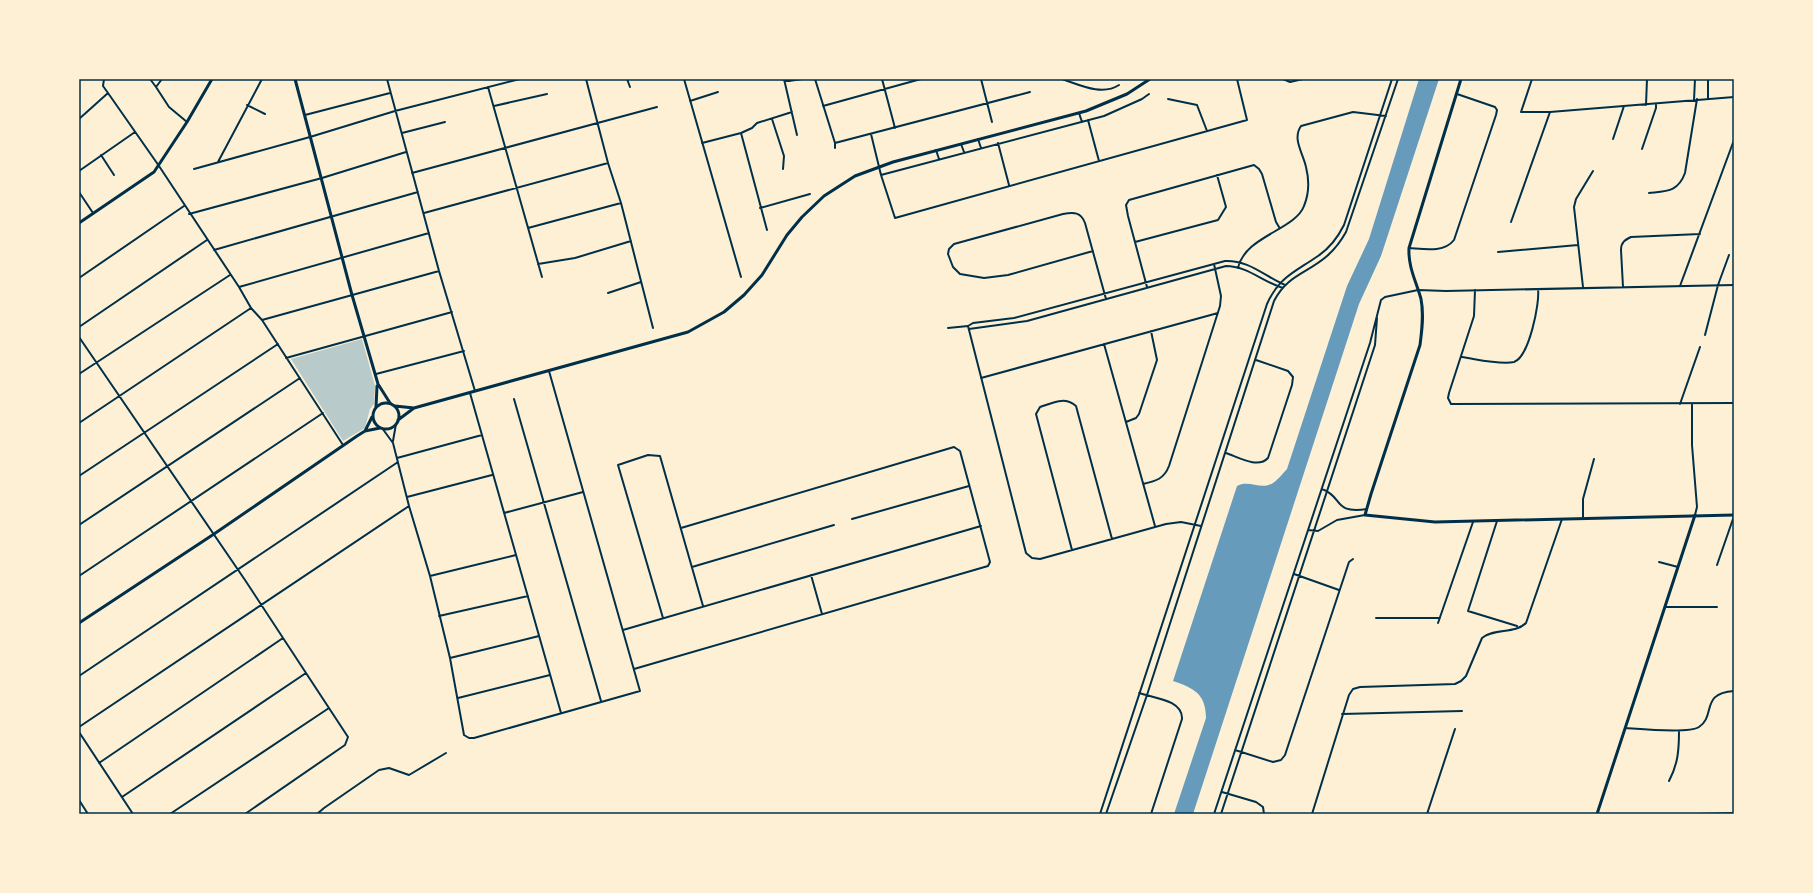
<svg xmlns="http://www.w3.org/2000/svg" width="1813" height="893" font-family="'Alegreya Sans',sans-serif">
<rect width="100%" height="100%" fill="#fdf0d5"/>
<path fill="#b9caca" d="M362,339L375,386L374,404L370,409L365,428L343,441L291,359Z"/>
<path fill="#669bbc" d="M1419,79H1439L1381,256L1359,304L1193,814H1174L1206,718C1206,693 1193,688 1173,681L1237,486C1249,479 1261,491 1273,483C1278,480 1283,473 1287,469L1347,286L1369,239Z"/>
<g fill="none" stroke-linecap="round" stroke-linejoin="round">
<path stroke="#003049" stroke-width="2" d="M104,79L103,86L108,93L159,166L239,287L251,308L262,320L343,445
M150,79L156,87
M162,79L156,87L169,107L187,122
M387,79L439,271L475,391
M586,79L608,163L621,203L653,328
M627,79L630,87
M684,79L741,277
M781,79L789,81L802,79
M784,79L797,135
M815,79L835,143V148
M882,79L895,128
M981,79L992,122
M1062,79C1080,85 1102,96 1119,85
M1283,79L1290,82L1303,79
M1532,79L1521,112H1550L1734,97
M488,87L542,277
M1168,99L1197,105L1207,131
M1708,99V79
M1694,100L1695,79
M690,101L718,92
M247,105L265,114
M1646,105L1647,79
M494,106L547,94
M823,106L921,79
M1079,113L1082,122
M305,115L390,93
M79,119L108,93
M772,119L784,156L783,169
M1088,120L1099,161
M402,133L445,122
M741,133L752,128L757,123L792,112
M871,134L881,175L895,218L1247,120L1237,79
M978,139L981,148
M1613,139L1624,106
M702,143L741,133L767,230
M835,143L1030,92
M998,143L1009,185
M961,144L964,152
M1642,149L1656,108V104
M936,150L939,159
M101,155L114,175
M218,162L262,79
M194,169L310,137L395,111L520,79
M79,171L135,132
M412,173L657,107
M881,175L1104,116L1142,99L1149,94
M79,192L93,213
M1649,193C1667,191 1678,192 1685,173L1697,99
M760,208L810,194
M424,213L608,163
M189,214L322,178L406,152
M1511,222L1550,112
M528,228L621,203
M1135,242L1218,220L1226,207L1217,175
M1409,248C1424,249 1444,253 1454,240L1496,115L1497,110L1495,107L1457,94
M214,250L418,192
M1093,251L1008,275L984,278L960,274L953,267L948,254L949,249L954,244L1063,214C1074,212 1081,212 1085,223L1106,299
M1498,252L1578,245
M538,264L575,258L631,241
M1238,268C1245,236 1295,230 1304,206C1309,194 1309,179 1306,167C1303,153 1292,139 1301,126L1353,112L1386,116
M79,278L184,206
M1680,286L1734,140
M239,287L429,233
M1147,287L1128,216L1126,205L1129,200L1254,165L1259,169L1262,174L1276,222L1279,227
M1583,287L1574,207L1576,199L1593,171
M1623,287L1621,250C1621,242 1625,240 1631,237L1700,234
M1475,290L1474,316L1449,393L1448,398L1451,404L1734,403
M608,293L641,282
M262,320L439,271
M79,327L207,240
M948,328L968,326
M969,329L1027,321L1226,266C1247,266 1263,282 1283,288
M1705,335L1718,285L1729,255
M79,337L245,580L348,737L345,745L245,814
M1104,344L1155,526
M1462,357C1476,359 1500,365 1514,362C1529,357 1540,303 1538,289
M286,358L452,312
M79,374L230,275
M376,374L464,351
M981,378L1218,313
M470,393L561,713
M514,399L601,701
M1680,404L1700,347
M1692,404V445L1697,507L1695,515
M1126,422L1136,418L1139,414L1157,360L1151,331
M79,423L251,308
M382,428L393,443L409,506L430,576L450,658L464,735L469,738H474L640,691L549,371
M393,441L396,424
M1226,453C1238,457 1258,469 1268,458L1292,385L1293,377L1288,371L1256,360
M397,458L482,435
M79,476L278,344
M1143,484C1156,481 1164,479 1169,466L1220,306L1221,296L1214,264
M1322,489C1344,497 1332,514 1367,509
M407,497L492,475
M504,513L583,492
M1583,517V499L1594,459
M852,519L969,486
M1497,521L1468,611L1517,626
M79,525L300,378
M1201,526L1181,522L1166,524L1040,559L1032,558L1026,553L968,326L973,323L1014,318L1225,261C1249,260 1264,276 1285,285
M1308,530L1318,531L1337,520L1365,515
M1072,550L1036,414L1040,407C1053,403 1064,396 1076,406L1112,539
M1659,562L1678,567
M1717,565L1734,516
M692,567L834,525
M1294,574L1339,590
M811,575L822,614
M79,576L323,413
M430,576L516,555
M1665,607H1717
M439,616L528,596
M663,618L618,465L648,455L660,456L703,606
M1376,618H1440
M1438,623L1473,522
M623,630L981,526
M450,658L539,636
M634,669L988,566L990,562L960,451L954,447L681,528
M79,676L398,462
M1139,693C1154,698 1183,700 1182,719L1151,814
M458,698L550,675
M1342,714L1462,711
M79,727L409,506
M1625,728C1640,729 1689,734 1699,727C1716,716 1700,693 1734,691
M79,732L133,814
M1235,750L1273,762L1281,760L1285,755L1349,562L1353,559
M99,763L283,638
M1669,781C1678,764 1679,750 1679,731
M1222,792L1256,802L1263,807L1264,814
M122,797L306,673
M79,800L88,814
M170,814L329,708
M317,814L324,808L379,770L389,768L409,775L446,753
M1100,814L1267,304C1279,277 1295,272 1318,256C1330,248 1338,237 1344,225L1392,79
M1106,814L1147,695L1274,301C1287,275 1308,273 1327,256C1335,249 1341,241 1346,232L1398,79
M1214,814L1370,343L1381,300L1385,297L1418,290L1446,291L1734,285
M1221,814L1375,345L1377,318
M1312,814L1349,695L1353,689L1360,687L1455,684L1461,681L1466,676L1482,638C1494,628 1515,634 1526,623L1562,519
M1427,814L1455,729
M1698,814L1734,813"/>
<path stroke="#003049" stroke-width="3" d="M295,79L352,295L378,384L390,403
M79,223L154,172L187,122L212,79
M376,407L377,386
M1597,814L1695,515"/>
<path stroke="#003049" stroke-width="3" d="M1461,79L1409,248C1408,267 1416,281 1421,299C1424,314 1422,330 1420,345L1371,494L1365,515L1435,522L1734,515
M373 416a13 13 0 1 1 26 0a13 13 0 1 1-26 0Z
M395,406L414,408L688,332L724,312L744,295L762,275L787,235L802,217L824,196L855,176L893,162L1086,111L1127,94L1150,79
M398,420L414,408
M365,431L372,417
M79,623L214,534L357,436L365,431L380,428"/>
</g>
<rect width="1813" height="893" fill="none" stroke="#fdf0d5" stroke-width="160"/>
<rect x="80" y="80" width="1653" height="733" fill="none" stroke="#003049" stroke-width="1.5"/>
</svg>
